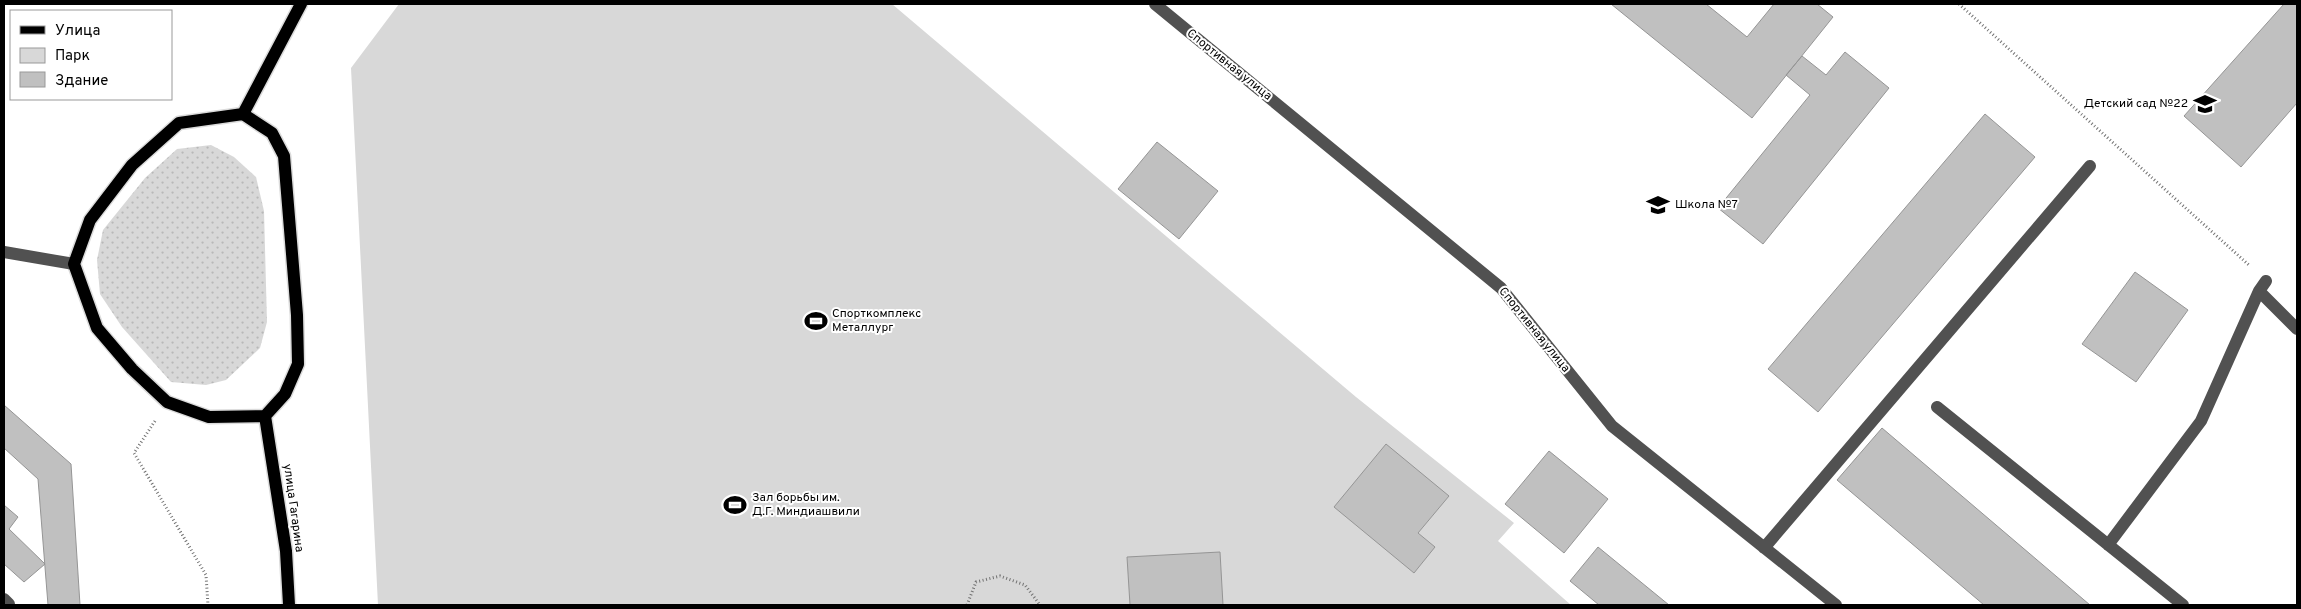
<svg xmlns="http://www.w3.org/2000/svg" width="2301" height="609" font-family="Overpass,sans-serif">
<defs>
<pattern id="grass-dots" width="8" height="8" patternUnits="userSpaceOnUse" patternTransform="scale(1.25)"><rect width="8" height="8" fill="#d8d8d8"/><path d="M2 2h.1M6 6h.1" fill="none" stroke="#b8b8b8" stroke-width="1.8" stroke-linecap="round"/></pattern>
</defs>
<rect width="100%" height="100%" fill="#fff"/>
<path fill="url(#grass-dots)" d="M211,145L234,157L256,177L264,211L267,322L260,348L226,380L206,385L171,382L122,327L100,294L97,260L103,230L145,178L177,149Z"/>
<path fill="#d8d8d8" d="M399,4H892L1356,397L1514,523L1498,541L1571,605H378L351,68Z"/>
<path fill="#c0c0c0" stroke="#959595" d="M1611,4H1706L1747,37L1774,4H1817L1833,17L1752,118Z
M2284,4H2297V103L2241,167L2184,116Z
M1845,52L1889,88L1763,244L1718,208L1810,95L1786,75L1802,56L1826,75Z
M1985,114L2035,157L1818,412L1768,369Z
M1157,142L1218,191L1179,239L1118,189Z
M2135,272L2188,310L2136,382L2082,344Z
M4,405L71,464L80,605H48L38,479L4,448Z
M1882,428L2090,605H1984L1837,480Z
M1386,444L1449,496L1418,533L1435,547L1414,573L1334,507Z
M1549,451L1608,499L1564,553L1505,504Z
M4,505L18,517L9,529L45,564L24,582L4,564Z
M1598,547L1669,605H1599L1570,581Z
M1220,552L1223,605H1130L1127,557Z"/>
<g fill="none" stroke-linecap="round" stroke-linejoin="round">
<defs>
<path id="major" d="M243,114L272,133L284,156L297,315L298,364L285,394L265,416L209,417L167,402L132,369L97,328L74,264L90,220L132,165L179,123Z
M243,114L301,4
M265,416L286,551L289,605"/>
</defs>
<use href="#major" stroke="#dbdbdb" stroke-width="15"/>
<path stroke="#737373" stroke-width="3" stroke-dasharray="1 2.5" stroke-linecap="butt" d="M1959,4L2250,266
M155,421L134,453L206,575L208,605
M967,605L976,582L1000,576L1025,585L1040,605"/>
<path stroke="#515151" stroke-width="12" d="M1155,4L1501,288L1612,426L1836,605
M4,252L74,264
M2259,291L2297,329
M1937,407L2183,605
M2108,545L2201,421L2259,291L2266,281
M1764,548L2090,166
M4,599L9,604"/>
<use href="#major" stroke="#000" stroke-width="12"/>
</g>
<defs>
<symbol id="school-bare" viewBox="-9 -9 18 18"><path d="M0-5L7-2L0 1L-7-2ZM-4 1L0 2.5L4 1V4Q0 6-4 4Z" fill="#000" stroke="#fff" stroke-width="2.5" paint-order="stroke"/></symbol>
<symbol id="stadium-bare" viewBox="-9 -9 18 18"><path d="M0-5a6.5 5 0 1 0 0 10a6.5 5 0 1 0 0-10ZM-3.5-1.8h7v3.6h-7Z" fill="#000" stroke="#fff" stroke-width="2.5" paint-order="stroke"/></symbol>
</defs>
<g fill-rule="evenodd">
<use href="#school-bare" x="2189" y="88" width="32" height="32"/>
<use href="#school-bare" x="1642" y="189" width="32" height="32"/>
<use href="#stadium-bare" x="800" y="305" width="32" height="32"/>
<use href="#stadium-bare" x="719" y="489" width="32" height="32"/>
</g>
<g text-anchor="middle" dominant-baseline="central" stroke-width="4" stroke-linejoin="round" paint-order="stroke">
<g font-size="12" fill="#000" stroke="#fff">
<text transform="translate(1229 65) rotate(39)">Спортивная улица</text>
<text transform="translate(1534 330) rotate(51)">Спортивная улица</text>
<text transform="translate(293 508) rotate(82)">улица Гагарина</text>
</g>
<g font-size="12" fill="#000" stroke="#fff" text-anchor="start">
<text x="2188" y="104" text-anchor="end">Детский сад №22</text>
<text x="1675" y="205">Школа №7</text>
<text x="832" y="314">Спорткомплекс<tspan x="832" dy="14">Металлург</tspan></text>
<text x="752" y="498">Зал борьбы им.<tspan x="752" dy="14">Д.Г. Миндиашвили</tspan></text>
</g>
</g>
<rect width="2301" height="609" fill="none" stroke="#000000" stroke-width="10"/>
<rect x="10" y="10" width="162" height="90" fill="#ffffff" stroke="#999999"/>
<rect x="20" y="26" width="25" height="8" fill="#000000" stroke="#999999"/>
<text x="55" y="35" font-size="15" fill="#000000">Улица</text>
<rect x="20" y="48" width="25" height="15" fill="#d8d8d8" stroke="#999999"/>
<text x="55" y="60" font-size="15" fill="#000000">Парк</text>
<rect x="20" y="72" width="25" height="15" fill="#c0c0c0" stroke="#999999"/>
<text x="55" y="85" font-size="15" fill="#000000">Здание</text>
</svg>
